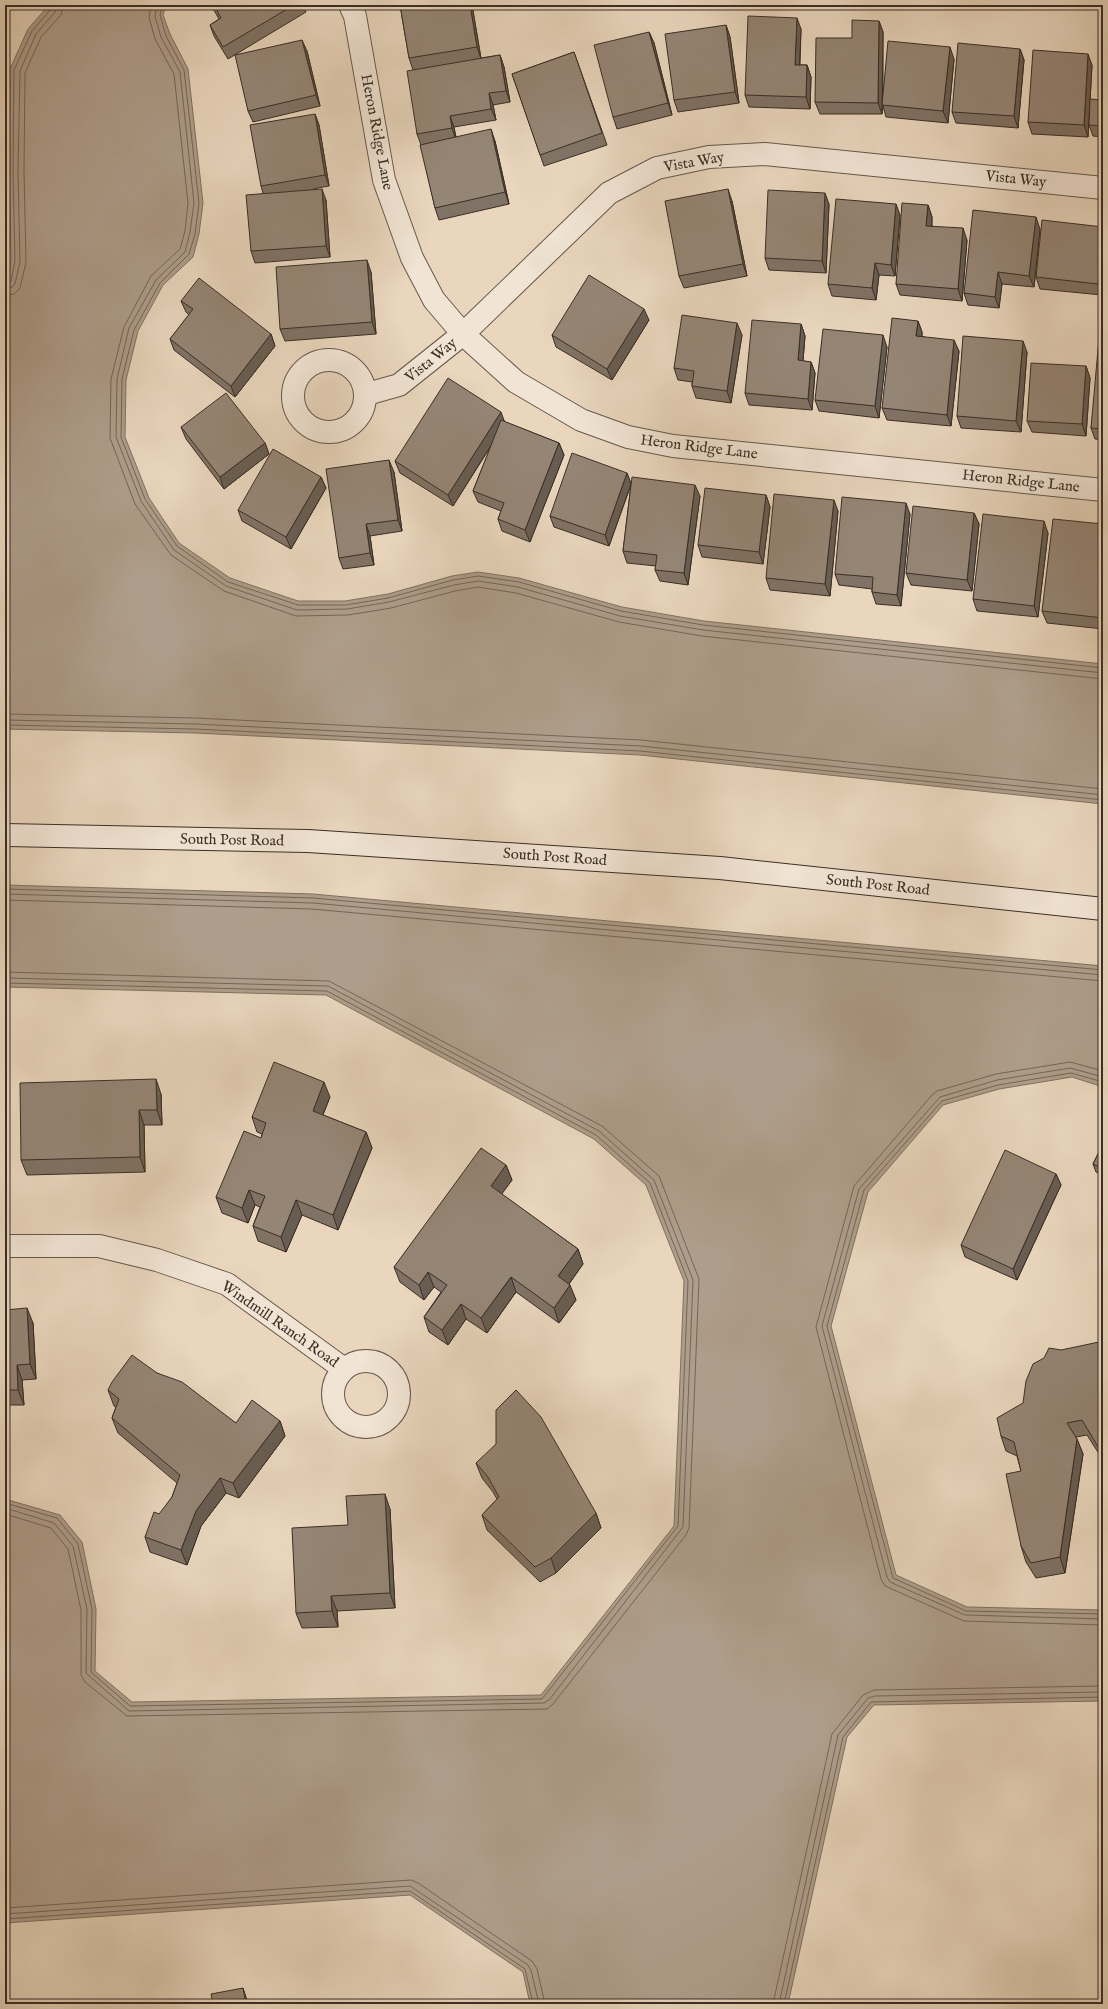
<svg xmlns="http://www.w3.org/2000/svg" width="1108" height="2009" font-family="'IM FELL English',serif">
<rect width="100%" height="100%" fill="#e9d6bd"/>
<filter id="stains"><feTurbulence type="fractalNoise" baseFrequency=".005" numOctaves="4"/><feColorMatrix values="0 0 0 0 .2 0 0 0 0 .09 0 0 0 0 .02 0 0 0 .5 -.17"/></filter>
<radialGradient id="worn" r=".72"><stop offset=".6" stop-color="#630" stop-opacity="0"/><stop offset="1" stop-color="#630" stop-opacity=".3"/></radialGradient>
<path fill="#ae9d8a" stroke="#807162" d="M49,5H166L163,15L170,34L188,69L203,203L199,234L193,257L163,285L138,331L126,380L125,437L149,498L179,543L230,578L298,601H345L388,594L452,576L478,572L519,578L622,607L704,621L1103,664V804L640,755L195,733L5,729V289L11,261L9,171L10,69L28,29Z
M5,885L313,894L1103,966V1087L1072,1077L999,1089L943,1105L868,1192L831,1326L896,1575L967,1607L1103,1610V1701L874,1705L847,1737L788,2004H530L523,1972L410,1895L5,1923V1499L60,1515L82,1542L96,1609L95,1671L132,1702L541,1695L674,1526L684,1281L646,1185L594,1139L326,995L5,987Z"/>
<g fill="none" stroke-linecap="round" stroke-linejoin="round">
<path stroke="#746658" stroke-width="1" d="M151,5L149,17L155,39L174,74L188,203L185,231L180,249L151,276L124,327L111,379L110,438L135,504L171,555L224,591L296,616L348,615L391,608L455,591L478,587L516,593L619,622L702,636L1103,679
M157,5L155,16L161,37L180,72L194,203L190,232L185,252L156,280L129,328L117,379L116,437L141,501L174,550L226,586L297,610L347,609L389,602L454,585L478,581L518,587L620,616L703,630L1103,673
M162,5L160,15L166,36L184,70L199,203L195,234L189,254L160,283L134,330L122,379L121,437L145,499L177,546L228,582L298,605H346L388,598L453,580L478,576L519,582L621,611L703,625L1103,668
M5,285L11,281L15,261L13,171L14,70L32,31L51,9L52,5
M5,290L11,288L15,284L20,262L18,171L20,71L36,34L55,12L57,5
M5,296L14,294L20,288L26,262L24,171L25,73L41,37L61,15L63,5
M5,714L196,718L641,740L1103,789
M5,720L196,724L641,746L1103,795
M5,725L195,729L640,751L1103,800
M5,889L313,898L1103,970
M5,894L313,903L1103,975
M5,900L312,909L1103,981
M5,972L329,981L602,1126L659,1176L699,1279L689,1528L686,1535L553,1704L547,1709L127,1716L85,1682L81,1675V1610L68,1549L51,1528L5,1514
M5,978L328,986L599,1131L654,1180L693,1280L683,1527L549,1700L544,1703L129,1711L86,1673L87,1609L73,1546L54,1523L5,1508
M5,983L327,991L596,1135L650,1183L688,1281L678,1526L542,1699L130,1706L91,1672L92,1609L78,1544L57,1518L5,1503
M1103,1071L1070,1062L996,1074L937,1091L932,1095L854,1186L816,1327L881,1579L885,1586L964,1621L1103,1625
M1103,1077L1070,1068L997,1080L940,1097L859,1189L822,1326L887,1577L890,1582L965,1615L1103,1619
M1103,1082L1071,1073L998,1085L942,1101L864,1190L827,1326L893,1578L966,1611L1103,1614
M5,1908L411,1880L418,1883L532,1961L537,1969L545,2004
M5,1914L410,1886L528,1965L531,1970L539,2004
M5,1919L410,1891L525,1969L533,2004
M773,2004L832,1734L863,1695L874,1690L1103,1686
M779,2004L838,1735L868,1698L875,1696L1103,1692
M784,2004L843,1737L871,1702L1103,1697"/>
<defs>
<path id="street" d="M350,5L355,16L384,180L412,258L434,300L463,334L516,382L581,420L628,437L673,446L1103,490
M293 396a36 36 0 1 1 72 0a36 36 0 1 1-72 0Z
M367,394L399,385L463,334L609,193L657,168L709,157L765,154L1103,188
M5,1246H99L157,1260L227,1284L344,1369
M333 1394a33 33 0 1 1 66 0a33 33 0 1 1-66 0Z"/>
<path id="secondary" d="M5,835L308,841L720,868L1103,909"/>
</defs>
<use href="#street" stroke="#66584c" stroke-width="24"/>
<use href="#secondary" stroke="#3a2e26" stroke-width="24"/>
<use href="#street" stroke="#f1e4d4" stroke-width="22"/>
<use href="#secondary" stroke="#f1e4d4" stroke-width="22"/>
</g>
<path fill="#807265" stroke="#3a2e26" d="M211,5H303L306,12L228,59L214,36L210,25L219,19Z
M400,5H472L481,58L500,55L504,67L510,102L493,105L496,120L454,127L456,137L495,141L509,204L439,220L435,208L421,145L417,134L413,70L409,58Z
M879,21L883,32V100L954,59L948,123L886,117L883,106L882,114H820L815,102L852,38Z
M726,25L730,37L739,103L678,112L674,100Z
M801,29L800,65H807L811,77L810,109L749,107L745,95Z
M649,32L654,43L672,115L617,129L613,117Z
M1020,49L1024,60L1018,128L956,123L952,112Z
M307,51L320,106L253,122L248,111Z
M574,52L607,145L544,166L512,74Z
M1092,65L1088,137L1032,134L1028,122Z
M1103,100V137L1093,136L1089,125Z
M315,114L319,125L329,186L313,189L326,200L330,257L255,263L251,251L263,193L261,186Z
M732,201L747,276L684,288L679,276Z
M829,204L826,273L769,270L765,258Z
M928,205L932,217V226L967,240L962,301L900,295L896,284Z
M900,215L895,276L879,275L876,300L832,296L828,284Z
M1103,227V287L1102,295L1040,289L1036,277Z
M1040,229L1034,287L1002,284L999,308L968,305L964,293Z
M371,272L376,334L285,341L280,329Z
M181,301L271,334L275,346L235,397L174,350L170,339L189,315L186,312Z
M649,320L612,380L556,347L552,335Z
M918,321L922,332V336L959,351L951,426L887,420L882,408Z
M801,324L805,336L803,361L811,362L815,373L812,410L749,405L745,393Z
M742,335L731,403L696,398L692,386V382L678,380L674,368Z
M1103,339V440L1095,439L1091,428Z
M887,347L879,418L819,411L815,400Z
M1027,352L1021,432L961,428L957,416Z
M1086,366L1090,378L1086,436L1032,432L1027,421Z
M505,422L559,443L564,455L530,542L502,531L498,519L501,511L478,502L473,491L491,446L453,506L400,473L395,461Z
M181,427L265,443L269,454L224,489L186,439Z
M394,472L402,531L370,536L374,565L343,569L339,558Z
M627,473L631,484L700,496L688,585L660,581L655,570L656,566L627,563L623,551L631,485L609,546L554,527L550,516Z
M321,477L326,488L291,549L242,521L238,510Z
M766,495L770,507L763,564L702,557L698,545Z
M838,511L830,596L770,590L766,578Z
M974,513L979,524L972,591L911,585L906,573Z
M910,514L901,606L876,604L872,592V589L839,585L835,574Z
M1103,524V629L1047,623L1042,611Z
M1048,533L1038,617L977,611L973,599Z
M161,1094L162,1125H144L145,1172L27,1175L21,1160Z
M330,1097L323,1115L366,1132L372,1148L338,1230L302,1215L286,1252L258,1241L253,1226L260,1207L255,1205L248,1223L222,1213L216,1197L261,1138L262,1134L257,1132L252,1117Z
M1103,1144V1175L1096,1172L1093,1164Z
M506,1165L512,1180L501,1194L578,1249L583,1264L569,1284L576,1300L559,1323L516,1292L487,1333L466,1319L448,1345L429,1332L424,1317L441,1292L434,1287L424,1300L400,1282L394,1267Z
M1056,1174L1061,1185L1017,1280L965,1257L961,1245Z
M5,1310L33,1323L36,1379L22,1380L24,1405H8L9,1417H5Z
M1103,1334V1460L1087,1435L1076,1437L1083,1454L1065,1573L1036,1578L1026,1562L1021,1546V1471L1017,1456L1006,1451L1001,1436L1023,1403L1099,1342Z
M157,1373L236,1423L280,1421L285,1436L239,1498L226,1493L201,1526L187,1565L150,1552L145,1537L172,1497L177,1483L118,1433L112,1418L116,1407L114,1406L108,1390Z
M476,1463L596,1513L601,1528L556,1573L540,1582L487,1530L482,1515L497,1499L493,1492L482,1478Z
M390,1509L395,1608L337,1611L338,1627L302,1628L296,1613L348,1525Z"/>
<path fill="#685d52" stroke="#3a2e26" d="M5,5H13L5,14Z
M470,5H472L481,59L477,47Z
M797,18L801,29L799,76L795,65Z
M879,21L883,32L882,114L878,103Z
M726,25L730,37L739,103L735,92Z
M649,32L654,43L672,115L668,103Z
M302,40L307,51L320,106L316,95Z
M950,47L954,59L948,123L943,111Z
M1020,49L1024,60L1018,128L1014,116Z
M1088,54L1092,65L1088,137L1084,125Z
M500,55L504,67L510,102L506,91Z
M807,65L811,77L810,109L806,97Z
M489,93L493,105L496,120L491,109Z
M315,114L319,125L329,186L325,175Z
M450,116L454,127L456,140L452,128Z
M491,129L495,141L509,204L505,192Z
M322,189L326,200L330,257L326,246Z
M728,189L732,201L747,276L743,264Z
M825,193L829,204L826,273L822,261Z
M896,204L900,215L895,276L891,265Z
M928,205L932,217L931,237L926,226Z
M1036,217L1040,229L1034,287L1029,276Z
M963,228L967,240L962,301L958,289Z
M1103,238V287L1102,295L1098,284Z
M367,260L371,272L376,334L372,322Z
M875,263L879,275L876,300L872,288Z
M998,272L1002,284L999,308L995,297Z
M644,309L649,320L612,380L607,369Z
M918,321L922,332L921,347L916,336Z
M737,323L742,335L731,403L727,391Z
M801,324L805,336L802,372L798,360Z
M271,334L275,346L235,397L231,386Z
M883,335L887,347L879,418L875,406Z
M954,340L959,351L951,426L947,415Z
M1023,341L1027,352L1021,432L1016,421Z
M811,362L815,373L812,410L808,399Z
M1086,366L1090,378L1086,436L1082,424Z
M501,412L505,423L453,506L448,495Z
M265,443L269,454L224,489L220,477Z
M559,443L564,455L530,542L525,530Z
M389,460L394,472L402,531L398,520Z
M627,473L631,484L609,546L605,535Z
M321,477L326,488L291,549L286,537Z
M695,485L700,496L688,585L684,573Z
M766,495L770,507L763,564L759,552Z
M834,500L838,511L830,596L825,584Z
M906,503L910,514L901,606L897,595Z
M974,513L979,524L972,591L967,580Z
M1044,521L1048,533L1038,617L1034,606Z
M366,524L370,536L374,565L370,553Z
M156,1079L161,1094L162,1125L157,1110Z
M324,1082L330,1097L318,1126L313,1111Z
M139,1110L144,1125L145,1172L140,1157Z
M366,1132L372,1148L338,1230L333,1215Z
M506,1165L512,1180L496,1202L491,1186Z
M1056,1174L1061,1185L1017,1280L1013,1269Z
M249,1190L255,1205L248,1223L242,1208Z
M296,1200L302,1215L286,1252L281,1237Z
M578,1249L583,1264L564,1291L558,1276Z
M428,1272L434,1287L424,1300L419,1285Z
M511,1277L516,1292L487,1333L481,1318Z
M570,1285L576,1300L559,1323L554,1308Z
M461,1304L466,1319L448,1345L442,1330Z
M27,1308L33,1323L36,1379L30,1364Z
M17,1365L22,1380L24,1405L18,1390Z
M5,1397L8,1405L9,1417L5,1406Z
M280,1421L285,1436L239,1498L233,1483Z
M1077,1439L1083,1454L1065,1573L1060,1557Z
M220,1478L226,1493L201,1526L187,1565L181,1550L196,1511Z
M385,1494L390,1509L395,1608L390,1593Z
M596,1513L601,1528L556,1573L551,1558Z
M331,1596L337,1611L338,1627L332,1611Z
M243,1988L247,2000L248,2004H246Z"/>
<path fill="#958575" stroke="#3a2e26" d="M214,5H294L223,47L210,25L221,18Z
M400,5H470L477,47L409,58Z
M748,16L797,18L795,65H807L806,97L745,95Z
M852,20L879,21L878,103L815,102L816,38H852Z
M726,25L735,92L674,100L665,34Z
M649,32L668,103L613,117L594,45Z
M302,40L316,95L248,111L235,55Z
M888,41L950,47L943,111L882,105Z
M958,43L1020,49L1014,116L952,112Z
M1033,50L1088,54L1084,125L1028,122Z
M574,52L602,133L540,155L512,74Z
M500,55L506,91L489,93L491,109L450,116L452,128L417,134L407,71Z
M1090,99L1103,100V126L1089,125Z
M315,114L325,175L261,186L250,125Z
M491,129L505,192L435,208L420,145Z
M322,189L326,246L251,251L246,195Z
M728,189L743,264L679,276L665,201Z
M768,190L825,193L822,261L765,258Z
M836,199L896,204L891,265L875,263L872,288L828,284Z
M902,203L928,205L926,226L963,228L958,289L896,284Z
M973,210L1036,217L1029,276L998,272L995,297L964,293Z
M1042,220L1103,227V238L1098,284L1036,277Z
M367,260L372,322L280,329L276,267Z
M589,275L644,309L607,369L552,335Z
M199,278L271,334L231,386L170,339L193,309L181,301Z
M1103,297V319L1101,318Z
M682,315L737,323L727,391L692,386L694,371L674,368Z
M892,318L918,321L916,336L954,340L947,415L882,408Z
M752,320L801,324L798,360L811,362L808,399L745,393Z
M823,329L883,335L875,406L815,400Z
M963,336L1023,341L1016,421L957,416Z
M1099,338L1103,339V429L1091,428Z
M1031,363L1086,366L1082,424L1027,421Z
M448,378L501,412L448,495L395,461Z
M226,393L265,443L220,477L181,427Z
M501,420L559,443L525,530L498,519L504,503L473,491Z
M273,449L321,477L286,537L238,510Z
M572,453L627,473L605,535L550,516Z
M389,460L398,520L366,524L370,553L339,558L326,469Z
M632,477L695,485L684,573L655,570L657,555L623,551Z
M705,488L766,495L759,552L698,545Z
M774,494L834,500L825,584L766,578Z
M842,497L906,503L897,595L872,592L873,577L835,574Z
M913,506L974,513L967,580L906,573Z
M983,514L1044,521L1034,606L973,599Z
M1053,519L1103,524V618L1042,611Z
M274,1062L324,1082L313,1111L366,1132L333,1215L296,1200L281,1237L253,1226L265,1196L249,1190L242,1208L216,1197L244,1131L261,1138L266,1123L252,1117Z
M156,1079L157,1110H139L140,1157L21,1160L20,1083Z
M1103,1144V1169L1093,1164Z
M481,1148L506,1165L491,1186L578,1249L558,1276L570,1285L554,1308L511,1277L481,1318L461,1304L442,1330L424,1317L447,1285L428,1272L419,1285L394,1267Z
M1005,1150L1056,1174L1013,1269L961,1245Z
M27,1308L30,1364L17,1365L18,1390H5V1310Z
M1103,1334V1451L1100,1450L1082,1420L1067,1423L1077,1439L1060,1557L1031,1563L1021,1546L1006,1474L1021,1471L1014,1442L1001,1436L997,1418L1023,1403L1026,1381L1033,1364L1044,1358L1049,1348L1061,1350L1099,1342Z
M132,1355L157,1373L182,1382L236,1423L252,1400L280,1421L233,1483L220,1478L196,1511L181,1550L145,1537L154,1512L159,1514L172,1497L180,1475L112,1418L119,1399L108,1390L112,1382Z
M516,1390L541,1417L596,1513L551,1558L535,1567L482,1515L499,1497L488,1477L476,1463L496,1444V1410Z
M385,1494L390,1593L331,1596L332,1611L296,1613L292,1528L348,1525L346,1496Z
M243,1988L246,2004H213L211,1994Z"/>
<g text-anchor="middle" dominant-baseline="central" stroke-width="3" stroke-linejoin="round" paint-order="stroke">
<g font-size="15" fill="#3a2e26" stroke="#f1e4d4">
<text transform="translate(377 132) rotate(79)">Heron Ridge Lane</text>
<text transform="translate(694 162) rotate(-10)">Vista Way</text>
<text transform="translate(1016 179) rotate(6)">Vista Way</text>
<text transform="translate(431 360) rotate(-39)">Vista Way</text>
<text transform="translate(699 447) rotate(7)">Heron Ridge Lane</text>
<text transform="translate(1021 481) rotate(6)">Heron Ridge Lane</text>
<text transform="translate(232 840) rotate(1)">South Post Road</text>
<text transform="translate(555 857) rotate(4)">South Post Road</text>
<text transform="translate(878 885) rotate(6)">South Post Road</text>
<text transform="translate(280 1324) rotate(35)">Windmill Ranch Road</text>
</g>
</g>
<rect width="1108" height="2009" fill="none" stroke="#e9d6bd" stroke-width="20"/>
<rect x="6" y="6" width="1096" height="1997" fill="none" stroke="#3a2e26" stroke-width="2"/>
<rect x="10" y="10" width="1088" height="1989" fill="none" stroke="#3a2e26"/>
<rect width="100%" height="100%" filter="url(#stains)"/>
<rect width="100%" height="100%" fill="url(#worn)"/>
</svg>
